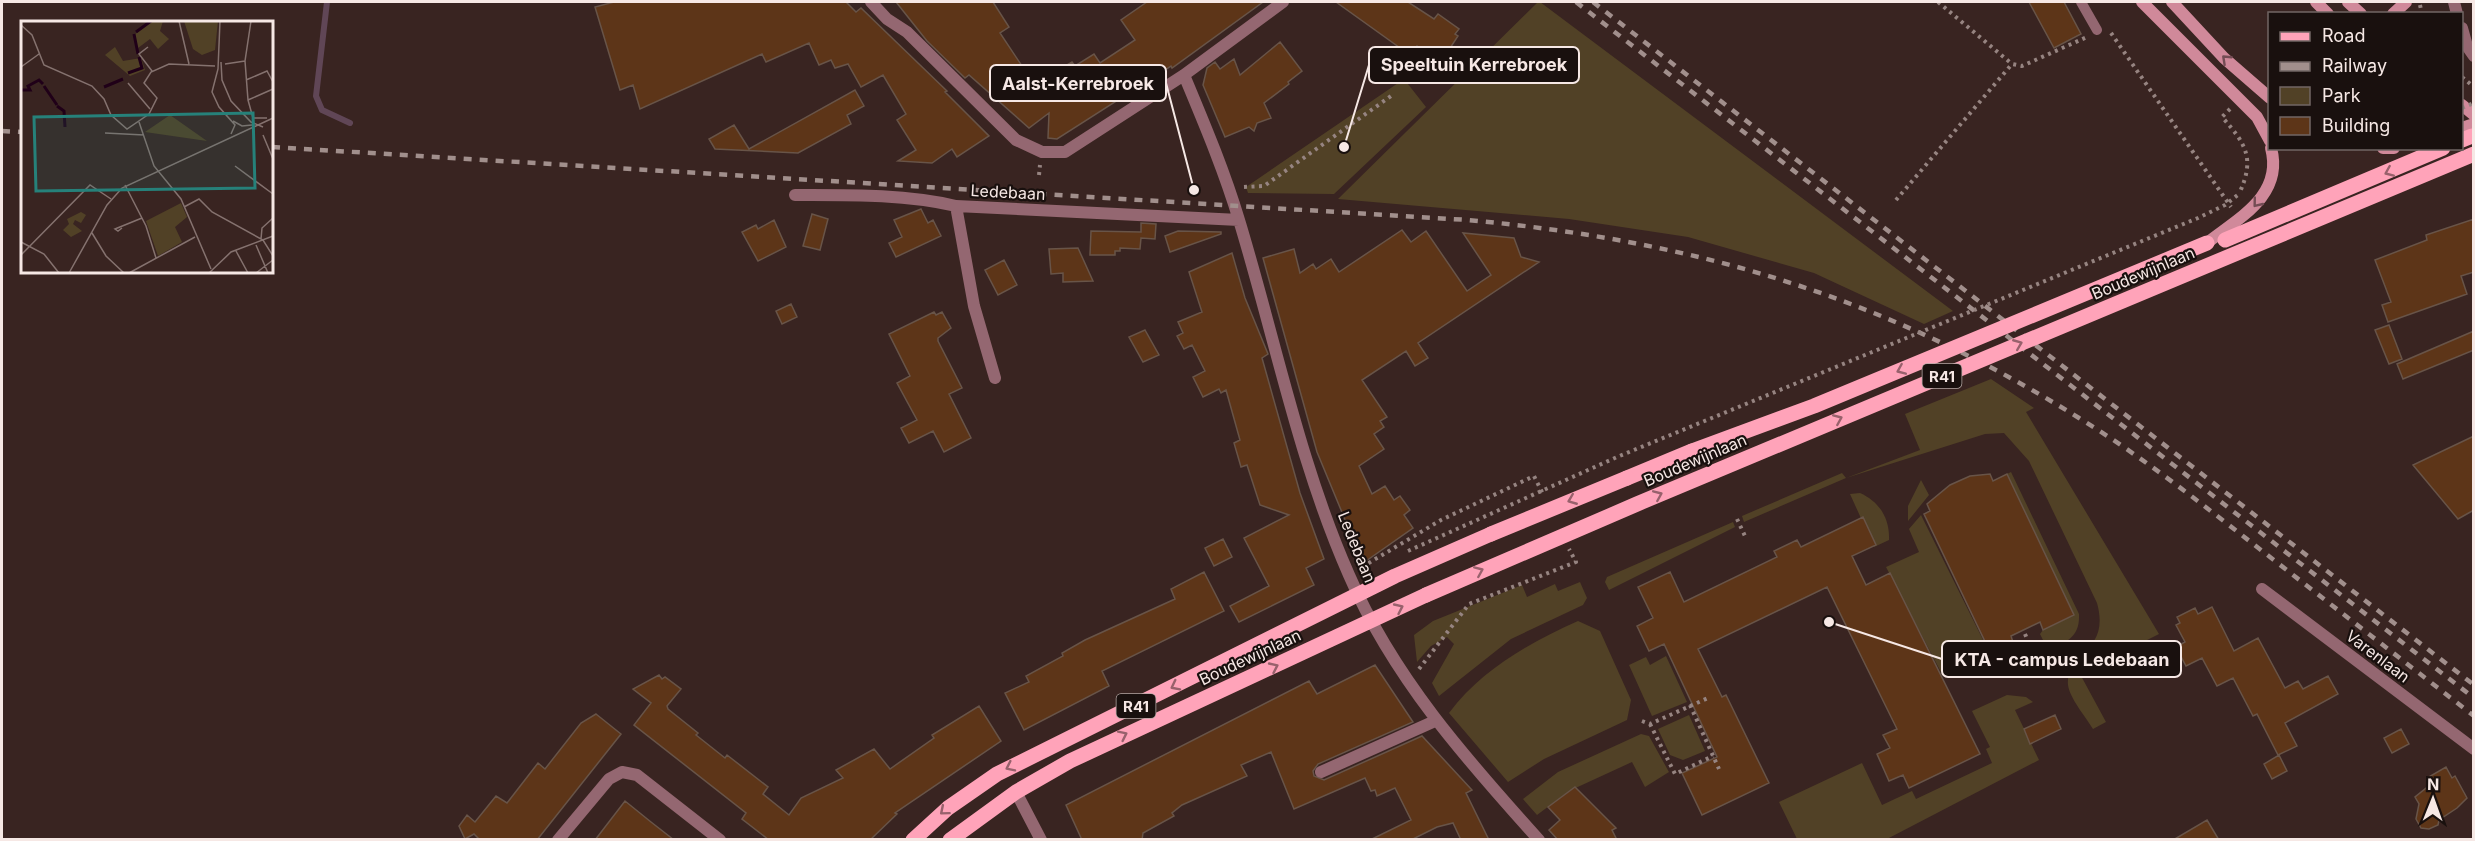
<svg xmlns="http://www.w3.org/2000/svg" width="2475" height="841" font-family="Inter,sans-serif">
<rect width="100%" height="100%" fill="#392421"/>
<path fill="#514126" d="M1538,2H1540L1953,311L1924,324L1814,273L1688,237L1569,219L1338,199Z
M1404,79L1426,107L1334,194L1248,193L1246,187Z
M1991,379L2034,408L2026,412L2159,634L2080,674L2106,722L2093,729C2086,717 2070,699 2068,685C2065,652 2111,653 2097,603L2029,461L2004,433L1985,434L1846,478L1744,522L1742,516L1842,473L1846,478L1920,450L1905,414Z
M2011,472L2079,614C2080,637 2067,642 2048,650L2040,634L2043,630L2074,615L2007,474Z
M1921,480L1929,495L1908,521V506Z
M1860,493C1880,502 1890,519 1889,540L1874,547L1850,494Z
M1921,515L1992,658L1957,676L1954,672L1943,676L1886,567L1919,552L1909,529Z
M1733,522L1735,527L1609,590L1605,582L1607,577Z
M1580,582L1587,598L1583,605L1511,639L1439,696L1432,683L1454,644L1447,637L1431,646L1417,662L1414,635L1433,621L1522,585L1527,597L1555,584L1558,591Z
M1578,621L1600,631L1631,700L1627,720L1544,759L1508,782L1449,713C1481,670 1529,643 1578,621Z
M1666,656L1687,702L1652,716L1629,665L1646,657L1650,665Z
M2007,695L2026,697L2033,702L2015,710L2039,760L1887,839H1797L1779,802L1862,763L1882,805L1912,791L1916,799L1992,763L1986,749L1990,747L1972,711Z
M1689,715L1705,751L1683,760L1670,755L1658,729Z
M1641,734L1649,736L1669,772L1645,787L1632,762L1569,791L1537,815L1523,799L1558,772Z"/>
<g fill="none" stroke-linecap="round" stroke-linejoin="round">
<path stroke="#604656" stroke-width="6" d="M327,2L316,96L322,110L350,123"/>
</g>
<path fill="#5d3518" stroke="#685448" stroke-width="1.5" d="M614,2H846L856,12L861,8L947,91L945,92L989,136L957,157L952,149L932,163L898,161L916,150L897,120L906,114L883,75L861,87L848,64L835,68L831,60L819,65L809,43L766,62L762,54L640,109L633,85L620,90L595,7Z
M896,2H993L1009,27L1000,33L1030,78L1048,67L1052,74L1072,62L1075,66L1094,54L1100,63L1135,40L1121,20L1147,2H1263L1172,68L1171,66L1057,139L1048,138L1049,113L1029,128L969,75L965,78L927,41Z
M1336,2H1408L1434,19L1438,14L1459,29L1455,34L1458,36L1441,62L1417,46L1410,55Z
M2029,2H2064L2081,34L2054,48Z
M1280,42L1302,71L1288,82L1289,84L1264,103L1271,118L1257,123L1254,131L1249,127L1225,137L1203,85L1207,68L1215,62L1220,69L1234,59L1240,75Z
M855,90L864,106L847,115L851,124L798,153L715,149L709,139L734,125L749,149Z
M921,209L928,223L933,220L941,236L896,257L889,243L902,237L894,220Z
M812,214L828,219L820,250L803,246Z
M2474,219V272L2461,276L2467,294L2388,322L2382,305L2391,302L2375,260L2427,240L2426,235Z
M774,220L786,247L758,261L742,232L756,225L758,229Z
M1141,223L1156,224L1155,239L1141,238L1140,249L1120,248V251H1115V255H1090L1091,231L1141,232Z
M1402,230L1411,242L1426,231L1467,291L1491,275L1463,233L1514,238L1521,257L1539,262L1418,343L1428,358L1415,366L1406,351L1362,380L1387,417L1380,421L1384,427L1374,434L1384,449L1359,466L1372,494L1385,486L1394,500L1400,496L1410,510L1404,515L1413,528L1366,561L1346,522L1317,452L1263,258L1294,249L1300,273L1313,264L1316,269L1331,259L1339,272Z
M1178,231L1221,232V234L1170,252L1165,236Z
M1078,248L1093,281L1063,282V273L1051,274L1049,249Z
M1232,253L1245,298L1268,354L1262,358L1300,493L1324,559L1306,568L1314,585L1239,622L1230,606L1269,586L1244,538L1289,515L1260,505L1247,465L1241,467L1234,443L1240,440L1226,390L1221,393L1219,389L1203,397L1193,377L1205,371L1192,345L1184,349L1177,336L1183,333L1178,322L1202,312L1189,272Z
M1004,260L1017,285L998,295L985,270Z
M791,304L797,317L782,324L776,311Z
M934,312L936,315L942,312L951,328L938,338V341L962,388L949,394L971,438L944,452L933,431L909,443L901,428L917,420L897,383L910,376L889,334Z
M2389,325L2402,359L2389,364L2375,330Z
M1145,330L1159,355L1143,362L1129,337Z
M2474,331V350L2403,379L2397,364Z
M2474,436V510L2458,519L2413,465Z
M1990,474L1993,481L2007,474L2074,615L2043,630L2040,622L2011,636L2017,655L2000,663L1995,653L1991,654L1924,514L1930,511L1927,504L1950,485L1970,476Z
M1863,517L1876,545L1852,556L1866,585L1890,573L1980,754L1909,788L1903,775L1889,781L1877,754L1890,748L1883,735L1897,729L1827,587L1698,649L1722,697L1726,695L1769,783L1702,815L1682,773L1717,757L1664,644L1649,651L1637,626L1653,618L1638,587L1670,572L1684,602L1777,557L1774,551L1797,540L1801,547Z
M1223,539L1232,557L1214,566L1205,548Z
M1204,572L1224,611L1102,671L1109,686L1024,730L1005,693L1029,682L1026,676L1063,656L1062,653L1085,640L1175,599L1171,589Z
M2212,607L2234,651L2258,638L2285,688L2298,681L2303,689L2328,676L2338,694L2285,723L2297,746L2278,755L2257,714L2253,716L2233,678L2217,686L2202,658L2186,666L2176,647L2185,642L2176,625L2180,623L2177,617L2195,608L2198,614Z
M1375,665L1413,722L1318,764L1313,771L1314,776L1324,780L1422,736L1472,790L1466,793L1489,840H1461L1453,823L1437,827L1411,840H1370L1411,820L1395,788L1377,796L1375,790L1371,791L1365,778L1294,809L1271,752L1241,765L1247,776L1182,805L1172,813L1174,816L1143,833L1142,840H1082L1066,805L1309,681L1317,694Z
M659,675L662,679L665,677L681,689L667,706L668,709L698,733L696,735L725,758L727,755L768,787L763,794L789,815L801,798L843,778L836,770L874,749L890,769L934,738L932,735L979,706L1001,741L895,813L897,814L870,840H769L742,819L746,813L634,725L651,703L633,689Z
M596,714L621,734L537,840H480L474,834L465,839L459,826L467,815L475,822L496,796L507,803L538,763L545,769L581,723Z
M2055,715L2061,729L2030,744L2024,729Z
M2401,729L2409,744L2392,753L2384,738Z
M2279,755L2287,771L2272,779L2264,764Z
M2446,767L2452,778L2455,776L2467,798L2457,808L2439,820L2438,825L2429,829L2421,828L2416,819L2419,804L2415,797L2431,784L2427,778Z
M1575,787L1616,828L1612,830L1617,840H1558L1549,830L1560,820L1548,807Z
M625,801L651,822L674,840H595Z
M2207,820L2219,840H2173Z"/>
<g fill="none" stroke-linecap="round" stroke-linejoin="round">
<path stroke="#968481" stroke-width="4" stroke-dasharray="3 4.5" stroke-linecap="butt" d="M1938,2L2012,64
M2420,5L2422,14
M2111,33L2231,207
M2462,77L2474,87
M2230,109L2222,117C2247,145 2255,159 2239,194
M1039,175L1040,165
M1244,187L1264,186L1391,96
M1896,200L2012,64L2022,66L2087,37
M1737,519L1745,536
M1362,567L1441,520L1534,476L1544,496
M2025,634L2040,670
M1419,669L1469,604L1576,562L1569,549
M1690,705L1719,769
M1642,721L1650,724L1708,698
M1650,724L1675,774L1713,756"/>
<path stroke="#946771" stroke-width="10" d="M2081,2L2097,30"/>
<path stroke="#946771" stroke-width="12" d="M871,2L887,19L907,32L1016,140L1042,152H1065L1184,75L1283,2
M2454,2L2457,14
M2462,28L2467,46L2474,56
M1184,75C1204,123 1224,170 1239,220C1275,338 1299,462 1349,575C1393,677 1466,759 1539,840
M795,195C848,195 905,194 956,206L1239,220
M956,206L974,306L995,378
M2262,589L2474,749
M1321,772L1435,721
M1016,792L1041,840
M558,840L609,779L622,772L637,775L720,840"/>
<path stroke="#d0899a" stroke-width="12" d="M2142,2L2257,117L2270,141
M2172,2L2224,58L2270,98
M2316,2L2328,14
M2348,2L2361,14
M2393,14L2406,2
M2462,105L2474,115
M2462,128L2474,124
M2383,148H2394"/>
<path stroke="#ffa3b9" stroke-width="15" d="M1627,478L1692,451
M913,840L948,808L997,774L1395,576L1491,534
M950,840L1016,792L1070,761L1426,595"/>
<path stroke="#a18f8c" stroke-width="4.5" stroke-dasharray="8 8" stroke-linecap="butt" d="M1576,2L2474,698
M1593,2L2474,685
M2,131L22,132
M272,147L1468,220C1697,241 1884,297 2079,418C2146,459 2208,509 2270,557C2338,610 2406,663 2474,716"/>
<path stroke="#968481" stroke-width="4" stroke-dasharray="3 4.5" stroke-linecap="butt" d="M2462,108L2474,103
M1408,551L1617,457L2198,218L2225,205L2239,194"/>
<path stroke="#d0899a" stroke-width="12" d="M2207,243C2237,219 2284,196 2271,148"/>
<path stroke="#ffa3b9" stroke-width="15" d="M2462,140L2472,136
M2225,240L2443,148
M1692,451L1814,406L2207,243
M1491,534L1627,478
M1426,595L1637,504L2474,154"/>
</g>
<defs><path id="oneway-chevron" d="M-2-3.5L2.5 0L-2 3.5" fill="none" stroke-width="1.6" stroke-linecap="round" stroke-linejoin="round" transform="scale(1.5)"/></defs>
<g stroke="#744c54">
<use href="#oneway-chevron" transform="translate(2226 59) rotate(-137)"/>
<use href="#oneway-chevron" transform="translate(2257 203) rotate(129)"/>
</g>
<g stroke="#98616c">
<use href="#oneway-chevron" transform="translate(2389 172) rotate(157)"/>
<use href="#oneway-chevron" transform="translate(2018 344) rotate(-22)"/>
<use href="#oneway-chevron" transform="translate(1901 370) rotate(157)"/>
<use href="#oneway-chevron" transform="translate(1838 419) rotate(-23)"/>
<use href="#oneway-chevron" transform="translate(1658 495) rotate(-23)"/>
<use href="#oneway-chevron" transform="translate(1572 500) rotate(158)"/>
<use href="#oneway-chevron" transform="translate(1479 571) rotate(-23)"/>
<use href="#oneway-chevron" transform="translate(1399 608) rotate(-25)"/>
<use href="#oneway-chevron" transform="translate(1274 667) rotate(-25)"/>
<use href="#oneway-chevron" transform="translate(1175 686) rotate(153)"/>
<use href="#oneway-chevron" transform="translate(1123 735) rotate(-26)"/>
<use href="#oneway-chevron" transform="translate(1010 767) rotate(154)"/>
<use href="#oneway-chevron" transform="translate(944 811) rotate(140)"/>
</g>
<g text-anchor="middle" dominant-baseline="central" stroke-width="4.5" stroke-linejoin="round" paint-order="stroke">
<g fill="#19100e" stroke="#b4a7a4" stroke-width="1.5">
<rect x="1922.5" y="364" width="39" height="24" rx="4.5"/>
<rect x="1116.5" y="694" width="39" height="24" rx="4.5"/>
</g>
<g font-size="15" font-weight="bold" fill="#f6e8e5">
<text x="1942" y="376">R41</text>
<text x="1136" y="706">R41</text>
</g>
<g font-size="16" fill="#f6e8e5" stroke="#19100e">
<text transform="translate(1008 192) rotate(3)">Ledebaan</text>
<text transform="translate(2143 273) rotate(-23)">Boudewijnlaan</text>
<text transform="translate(1695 460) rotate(-23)">Boudewijnlaan</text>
<text transform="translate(1357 547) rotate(68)">Ledebaan</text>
<text transform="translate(2378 656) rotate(37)">Varenlaan</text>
<text transform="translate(1250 657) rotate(-25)">Boudewijnlaan</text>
</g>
</g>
<g transform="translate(21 21)">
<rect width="252" height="252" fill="#392421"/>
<path d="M131,0H142L139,10L148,18L137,28L129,18L117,27V33L113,14ZM163,0H197L194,29L181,34L172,28ZM94,26L102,40L120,37L124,49L109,55L84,34ZM149,94L186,120L124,111ZM160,182L166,196L154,206L161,221L137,235L125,200ZM60,191L65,194L60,202L54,199L52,203L61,210L50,216L42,209L48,203L46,198Z" fill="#514126"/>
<path fill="none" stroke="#200018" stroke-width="3" d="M115,11L130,0M113,13L117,33M107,52L121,47L118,36M23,65L36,84M83,66L102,58M0,69H9L7,65L18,59L22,63M36,85L43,90L44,106"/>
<path fill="none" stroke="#85726f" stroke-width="1.5" d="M158,0L168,43M199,0L197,48L191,71L198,86L214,104L210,113M230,0L224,40L227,79L232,97H246M0,4L11,14L23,44L71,65L83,78L90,94L106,108L128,93L136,77L123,62L130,51L148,43L194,45M127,26L118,33L131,50M200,41L201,59L210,80L230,101L242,106M204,43L224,40M0,46L18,33M225,59L246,50L252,61M107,62L129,88M227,79L252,68M212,100L221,105L231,104M118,101L133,145L160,178L190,248M84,112L123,114M242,114L252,138M214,145L252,173M104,164L125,205L135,237M163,186L178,178L191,191L242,219L252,235M101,207L97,210L94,208L121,197M71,212L85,235L103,252M240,218L241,207L252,197M0,221L23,233L38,252M235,224L247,252M215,230L227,252M0,234L69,164L90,178M48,252L86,184L101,167L252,97M108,252L174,216M188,252L210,231L252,215M235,252L252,239"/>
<path fill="#26817a" fill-opacity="0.15" stroke="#26817a" stroke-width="3" d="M232,92L234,167L15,170L13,96Z"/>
<rect width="252" height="252" fill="none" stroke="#f6e8e5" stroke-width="3"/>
</g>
<path fill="none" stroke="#f6e8e5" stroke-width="2" d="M1344 147L1369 65M1194 190L1166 83M1829 622L1942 659"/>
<g fill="#f6e8e5" stroke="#19100e" stroke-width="2">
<circle cx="1344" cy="147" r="6"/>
<circle cx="1194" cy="190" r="6"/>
<circle cx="1829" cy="622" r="6"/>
</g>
<g fill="#19100e" stroke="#f6e8e5" stroke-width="2">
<rect x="1369" y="47" width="210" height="36" rx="6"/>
<rect x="990" y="65" width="176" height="36" rx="6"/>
<rect x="1942" y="641" width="239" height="36" rx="6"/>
</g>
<g font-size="18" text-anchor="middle" font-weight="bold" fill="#f6e8e5">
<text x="1474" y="71">Speeltuin Kerrebroek</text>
<text x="1078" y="90">Aalst-Kerrebroek</text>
<text x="2062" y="666">KTA - campus Ledebaan</text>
</g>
<rect width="2475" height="841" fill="none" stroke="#f6e8e5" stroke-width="6"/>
<rect x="2268" y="12" width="195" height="138" fill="#19100e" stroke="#716664" stroke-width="1.5"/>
<rect x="2280" y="32" width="30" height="9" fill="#ffa3b9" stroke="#716664" stroke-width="1.5"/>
<text x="2322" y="42" font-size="18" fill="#f6e8e5">Road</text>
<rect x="2280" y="62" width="30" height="9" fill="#a18f8c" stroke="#716664" stroke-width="1.5"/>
<text x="2322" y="72" font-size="18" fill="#f6e8e5">Railway</text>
<rect x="2280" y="87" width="30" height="18" fill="#514126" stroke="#716664" stroke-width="1.5"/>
<text x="2322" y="102" font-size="18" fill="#f6e8e5">Park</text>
<rect x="2280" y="117" width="30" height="18" fill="#5d3518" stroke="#716664" stroke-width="1.5"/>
<text x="2322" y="132" font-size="18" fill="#f6e8e5">Building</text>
<g transform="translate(2433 799) rotate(1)" stroke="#19100e" stroke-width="4.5" paint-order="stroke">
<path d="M0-4.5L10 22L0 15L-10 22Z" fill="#f6e8e5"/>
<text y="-9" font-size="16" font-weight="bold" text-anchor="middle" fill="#f6e8e5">N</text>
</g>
</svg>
